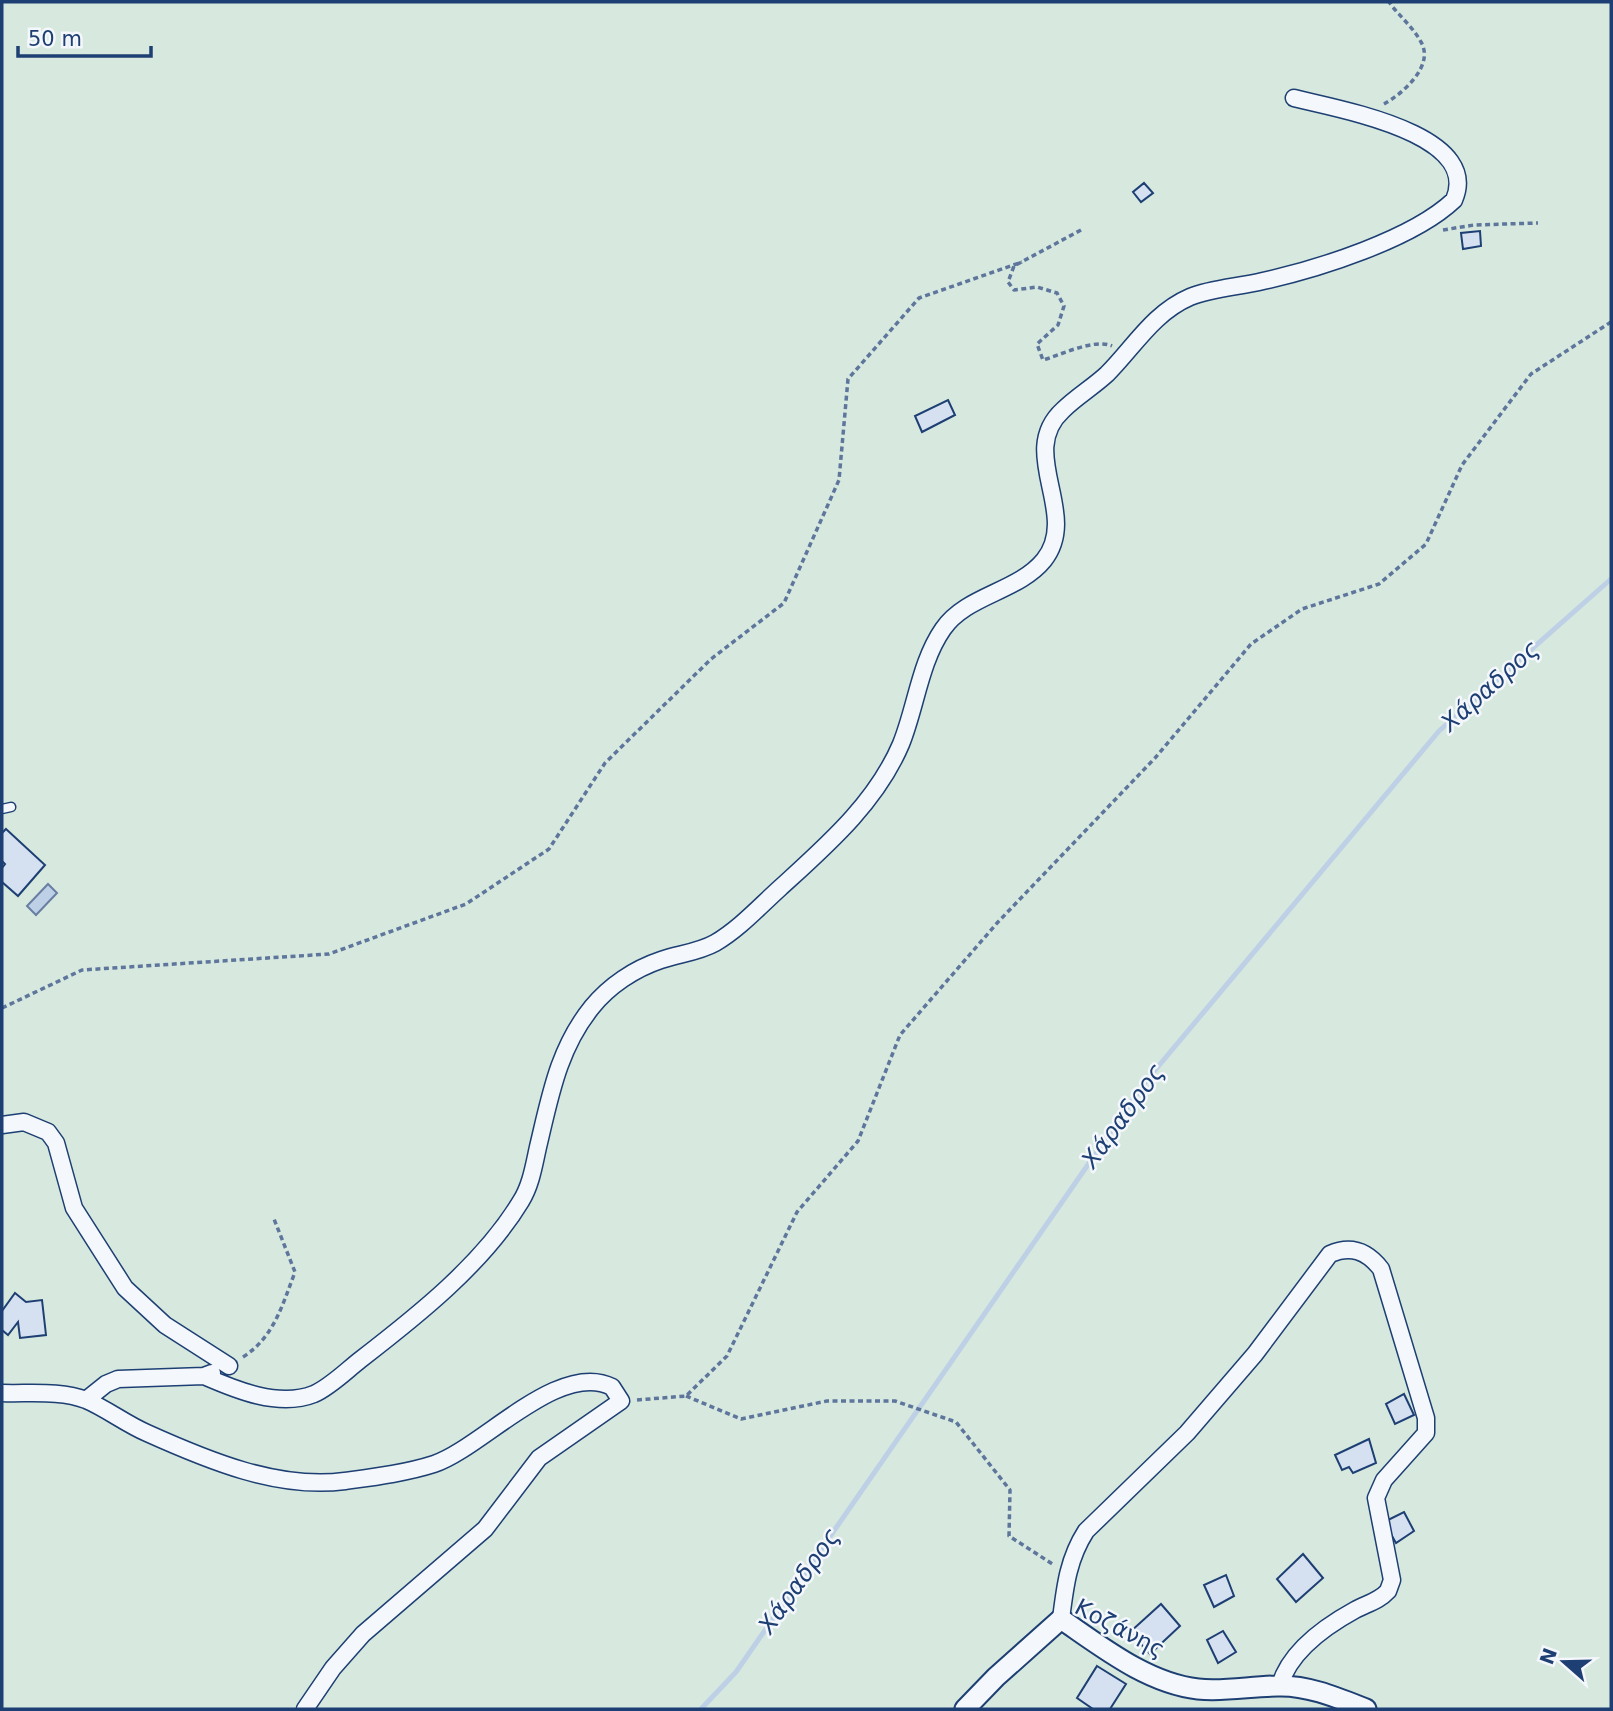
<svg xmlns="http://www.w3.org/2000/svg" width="1613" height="1711" font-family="'DejaVu Sans',sans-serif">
<rect width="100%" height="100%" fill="#f4f7fb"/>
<path fill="#d7e8df" stroke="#687fa3" stroke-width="2" d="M2,2H1611V1709H2Z"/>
<path fill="#bed0e5" stroke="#687fa3" stroke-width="2" d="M48,884L57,893L36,915L27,906Z"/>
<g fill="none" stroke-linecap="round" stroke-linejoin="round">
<path stroke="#bed0e5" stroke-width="5" d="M701,1709L736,1672L1146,1081L1439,731L1611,579"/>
</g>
<path fill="#d5e0f0" stroke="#1d3f73" stroke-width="2" d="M1144,183L1153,193L1141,202L1133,192Z
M1480,231L1481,246L1463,249L1461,233Z
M948,400L955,415L922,432L915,416Z
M6,829L45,865L18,896L2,882V868L5,864L2,861V833Z
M15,1293L26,1302L42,1300L46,1335L20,1338L18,1322L8,1335L2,1330V1311Z
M1404,1394L1414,1415L1395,1424L1386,1404Z
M1369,1439L1376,1463L1353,1473L1349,1467L1342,1470L1335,1455Z
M1404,1512L1414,1531L1396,1543L1384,1522Z
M1303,1554L1323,1578L1296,1602L1277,1579Z
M1226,1575L1234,1596L1214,1607L1204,1585Z
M1161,1604L1180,1626L1150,1654L1130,1632Z
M1223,1631L1236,1652L1218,1663L1207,1640Z
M1097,1666L1126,1684L1110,1709H1093L1077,1698Z"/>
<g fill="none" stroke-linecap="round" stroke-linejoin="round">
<defs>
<path id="service" d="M2,809L11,807"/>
<path id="minor" d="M2,1125L24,1122L48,1132L56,1143L74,1208L125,1288L165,1325L229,1366
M204,1376C236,1390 279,1408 314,1394C330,1387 346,1371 360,1360C417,1316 483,1264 521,1201C531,1185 534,1165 538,1147C550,1097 558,1049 592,1007C609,986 634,969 661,960C679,954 699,952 715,943C739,929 759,907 780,888C826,846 876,803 901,744C916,707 920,662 943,629C966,595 1018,592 1044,560C1081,513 1016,453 1063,410C1076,397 1093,387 1107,374C1134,347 1153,313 1190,297C1212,288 1239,287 1263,281C1318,269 1413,239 1454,200C1483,133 1336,109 1294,98
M2,1393C28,1394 61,1390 86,1400C107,1409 126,1424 147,1433C207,1460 278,1490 345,1481C374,1477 406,1473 434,1464C482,1448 559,1360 612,1387L621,1401L539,1458L485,1529L363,1634L333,1668L305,1709
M86,1400L106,1384L118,1379L204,1376L212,1373
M1061,1619C1065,1587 1068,1559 1086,1531L1187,1433L1255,1354L1330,1254C1351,1245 1367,1251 1381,1269L1426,1418V1433L1384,1480L1376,1498L1392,1580L1388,1591C1379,1601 1366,1604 1355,1610C1324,1627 1290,1651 1280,1685"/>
<path id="tertiary" d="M965,1709L996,1677L1061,1619C1102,1647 1147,1683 1198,1689C1224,1692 1252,1686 1278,1686C1308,1685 1338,1698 1366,1709"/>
</defs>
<use href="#service" stroke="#1d3f73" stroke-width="11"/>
<use href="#minor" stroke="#1d3f73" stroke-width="19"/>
<use href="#tertiary" stroke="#1d3f73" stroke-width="23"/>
<path stroke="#5e769c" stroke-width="3.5" stroke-dasharray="5 3.5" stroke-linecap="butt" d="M1384,104C1402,94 1435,66 1421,42C1413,27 1399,16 1389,2
M1081,230L1014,266L1008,282L1014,290L1037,287L1057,293L1064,306L1058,325L1037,344L1043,360C1061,355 1094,338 1112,346
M1443,230L1474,225L1538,223
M2,1008L82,970L329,954L466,904L549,849L605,763L711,659L784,603L839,480L848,379L919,298L1022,262
M243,1357C274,1337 282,1306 295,1272L274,1219
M686,1396L741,1419L827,1401H895L956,1422L1010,1490L1009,1536L1054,1565
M637,1400L686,1396L727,1356L797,1212L858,1141L900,1035L998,922L1155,758L1251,644L1302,609L1379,584L1426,544L1462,465L1531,374L1611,322"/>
<use href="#service" stroke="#f4f7fb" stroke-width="8"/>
<use href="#minor" stroke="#f4f7fb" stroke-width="16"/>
<use href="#tertiary" stroke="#f4f7fb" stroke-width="19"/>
</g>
<g text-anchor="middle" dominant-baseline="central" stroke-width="5" stroke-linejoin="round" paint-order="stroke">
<g font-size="23" fill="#1d3f73" stroke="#f4f7fb">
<text transform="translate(1120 1628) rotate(28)">Κοζάνης</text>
</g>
<g font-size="24" font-style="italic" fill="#1d3f73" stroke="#f4f7fb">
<text transform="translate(1490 686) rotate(-42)">Χάραδρος</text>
<text transform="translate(1123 1116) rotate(-54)">Χάραδρος</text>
<text transform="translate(799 1581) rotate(-55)">Χάραδρος</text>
</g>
</g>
<rect width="1613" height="1711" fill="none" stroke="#1d3f73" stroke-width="7"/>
<g transform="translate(1564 1662) rotate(290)" stroke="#f4f7fb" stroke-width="5" paint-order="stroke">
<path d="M0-5L12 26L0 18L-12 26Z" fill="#1d3f73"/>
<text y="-10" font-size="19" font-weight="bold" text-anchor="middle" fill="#1d3f73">N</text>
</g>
<path d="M18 46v10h133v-10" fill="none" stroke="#1d3f73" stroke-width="3.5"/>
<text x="28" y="46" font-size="21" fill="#1d3f73" stroke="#f4f7fb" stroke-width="5" paint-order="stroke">50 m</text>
</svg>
